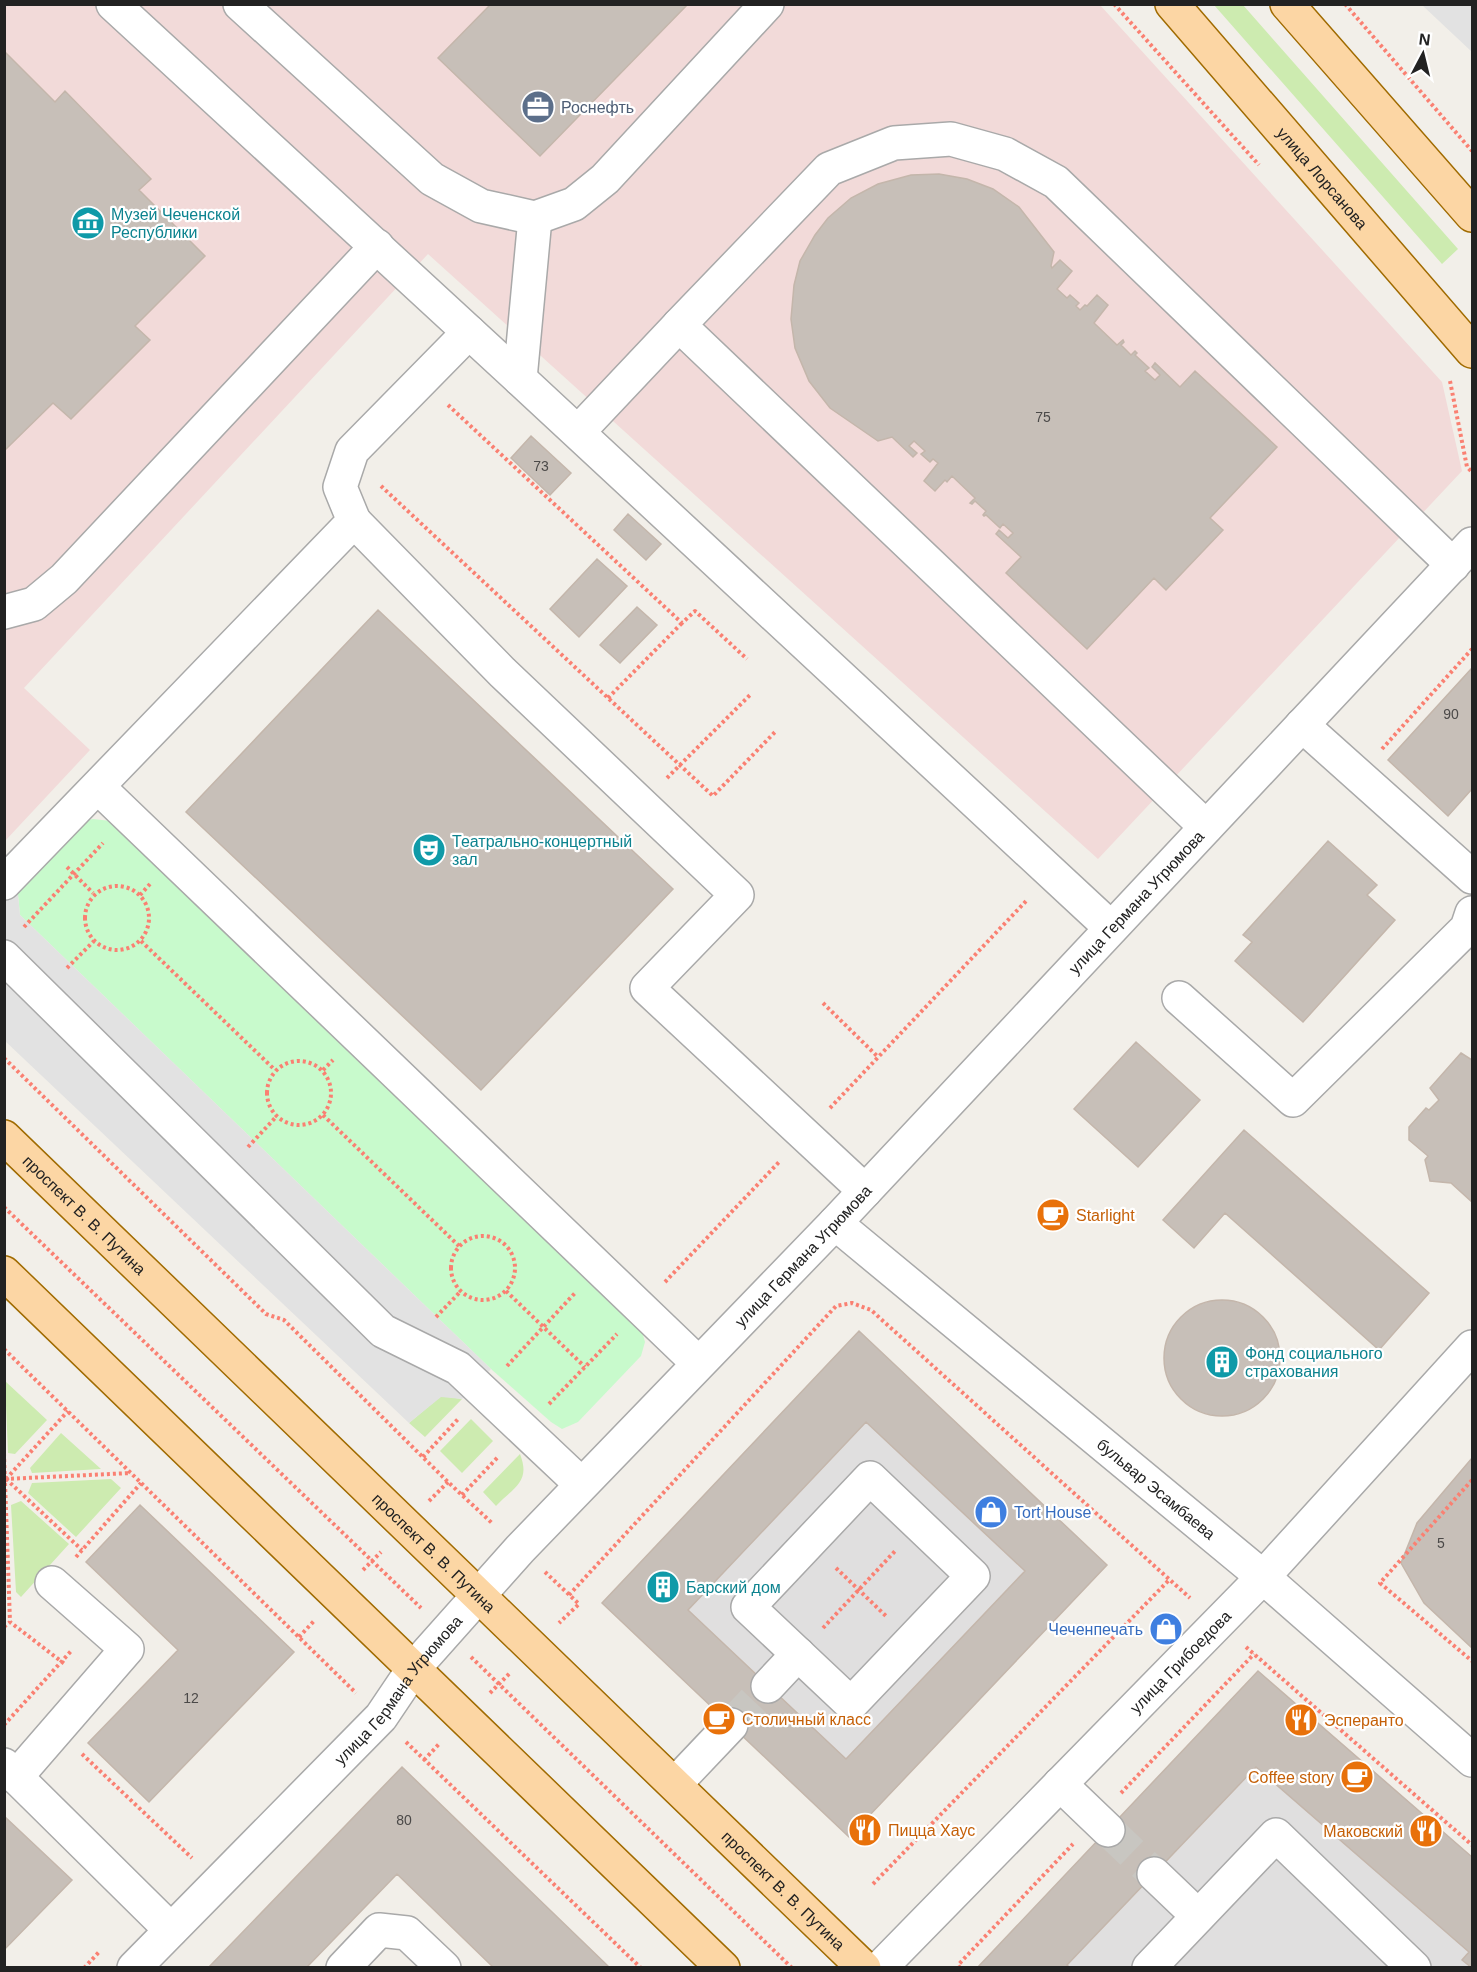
<svg xmlns="http://www.w3.org/2000/svg" width="1477" height="1972" font-family="Helvetica,sans-serif">
<rect width="100%" height="100%" fill="#f2efe9"/>
<path fill="#e0dfdf" d="M859,1331L1107,1565L849,1837L602,1603Z
M1258,1671L1472,1857V1967L977,1968Z"/>
<path fill="#f2dad9" d="M5,5H1100L1442,382L1462,471L1098,859L428,254L24,688L90,750L5,841Z"/>
<path fill="#cdebb0" d="M1214,5H1243L1458,249L1442,264Z
M5,1381L47,1420L15,1454L8,1453Z
M441,1396L462,1399L425,1437L409,1423Z
M471,1419L493,1441L462,1473L440,1451Z
M61,1433L101,1469L32,1473L30,1468Z
M520,1454C531,1482 514,1487 496,1506L483,1492Z
M111,1479L121,1488L76,1537L28,1493L32,1483Z
M21,1501L69,1544L21,1597L16,1592L11,1505Z"/>
<path fill="#c8facc" d="M93,819L111,821L641,1328L645,1342L641,1356L578,1422L562,1429L551,1422L491,1369L20,915L17,885L79,822Z"/>
<path fill="#e2e2e2" d="M1422,5H1472V52Z
M4,873L17,885L20,915L491,1369L462,1399L441,1397L409,1423L5,1041Z"/>
<path fill="#c7bfb8" stroke="#c4b6ab" stroke-width="1.5" fill-rule="evenodd" d="M491,4H688L540,156L438,58Z
M4,51L55,102L65,91L151,179L139,190L205,256L135,326L150,340L71,419L53,403L4,451Z
M939,174L967,179L993,189L1019,207L1054,252L1051,266L1052,268L1060,260L1072,271L1057,289L1067,298L1070,295L1079,303L1076,306L1080,310L1085,305L1087,306L1097,295L1108,305L1094,323L1117,345L1123,340L1124,342L1121,345L1131,355L1135,351L1137,353L1135,355L1149,368L1145,371L1155,380L1160,375L1152,367L1155,363L1180,387L1195,371L1277,447L1210,518L1223,530L1166,590L1154,578L1087,649L1006,573L1021,557L996,534L999,530L1008,538L1013,533L1003,524L1000,528L986,515L984,516L983,515L986,511L975,501L972,504L970,503L975,498L952,476L947,482L945,480L935,491L924,481L938,463L933,459L930,462L921,454L925,451L914,441L909,446L917,453L913,457L892,437L878,441L830,408L809,381L795,348L791,319L794,285L800,261L815,235L828,218L851,198L878,184L911,175Z
M531,436L571,473L550,495L511,458Z
M628,514L661,544L646,560L614,530Z
M597,559L627,586L579,637L550,609Z
M637,607L657,625L620,663L600,645Z
M378,610L673,889L481,1090L186,812Z
M1472,668V789L1448,816L1388,760Z
M1328,841L1377,885L1367,895L1395,920L1303,1022L1235,961L1252,942L1243,935Z
M1136,1042L1200,1100L1138,1167L1074,1109Z
M1461,1053L1472,1060V1202L1451,1183L1430,1181L1425,1160L1428,1156L1409,1140V1127L1426,1108L1429,1110L1439,1100L1430,1088Z
M1244,1130L1429,1293L1379,1350L1225,1213L1194,1248L1163,1220Z
M1164 1358a58 58 0 1 1 116 0a58 58 0 1 1-116 0Z
M859,1331L1107,1565L849,1837L602,1603ZM866,1422L1025,1571L846,1759L688,1610Z
M1472,1458V1648L1424,1603L1401,1563L1417,1523Z
M140,1505L294,1652L149,1802L88,1743L178,1650L86,1562Z
M1258,1671L1472,1857V1968L1462,1960L1469,1952L1256,1767L1067,1965L1070,1968H977Z
M402,1767L610,1968H494L397,1874L306,1968H208Z
M4,1816L72,1880L4,1950Z"/>
<g fill="none" stroke-linecap="round" stroke-linejoin="round">
<path stroke="#c8c6c1" stroke-width="33" stroke-dasharray="33 16" stroke-linecap="butt" d="M731,1725L768,1686
M1108,1830L1154,1874"/>
<defs>
<g id="minor">
<path d="M113,4L520,379L1111,928"/>
<path d="M240,4L432,179L481,206L535,218L574,204L605,179L767,4"/>
<path d="M520,379L535,218"/>
<path d="M578,432L679,325"/>
<path d="M354,521L502,672L737,895L647,988L865,1191"/>
<path d="M4,612L34,604L64,579L377,246"/>
<path d="M1302,725L1472,877"/>
<path d="M98,787L698,1363"/>
<path d="M1206,827L679,325L829,169L894,143L951,139L1005,154L1056,182L1453,565"/>
<path d="M4,883L354,521L340,487L352,451L469,332"/>
<path d="M4,957L383,1331L458,1368L581,1484"/>
<path d="M1179,998L1293,1100L1467,928L1472,913"/>
<path id="s1" d="M835,1223L1263,1577L1472,1760"/>
<path d="M870,1478L973,1576L851,1704L748,1607Z"/>
<path d="M768,1686L798,1654"/>
<path d="M4,1765L171,1930"/>
<path d="M16,1777L127,1649L52,1583"/>
<path d="M675,1784L731,1725"/>
<path d="M1060,1784L1108,1830"/>
<path d="M1154,1874L1198,1916"/>
<path id="s2" d="M134,1968L381,1717L414,1668L520,1549L835,1223L1472,544"/>
<path d="M343,1968L379,1930L407,1933L444,1968"/>
<path id="s3" d="M880,1968L1263,1577L1472,1347"/>
<path d="M1149,1968L1276,1835L1414,1968"/>
</g>
<g id="major">
<path id="s4" d="M1172,4L1472,351"/>
<path d="M1287,4L1472,215"/>
<path id="s5" d="M4,1137L864,1968"/>
<path d="M4,1273L723,1968"/>
</g>
</defs>
<use href="#minor" stroke="#a9a9a9" stroke-width="36"/>
<use href="#major" stroke="#a06b00" stroke-width="36"/>
<path stroke="#fa8072" stroke-width="4" stroke-dasharray="3 3" stroke-linecap="butt" d="M1114,4L1259,165
M1345,4L1472,151
M1450,381L1467,467L1472,472
M448,405L682,623L695,611L747,659
M381,486L713,796L775,732
M608,698L682,623
M1382,749L1472,649
M667,778L751,694
M67,867L93,893
M85 918a32 32 0 1 1 64 0a32 32 0 1 1-64 0Z
M140,895L150,884
M24,927L103,843
M141,941L275,1070
M67,968L94,941
M823,1003L878,1057
M4,1058L266,1314L284,1320L448,1482L493,1524
M267 1093a32 32 0 1 1 64 0a32 32 0 1 1-64 0Z
M323,1070L333,1060
M830,1108L1027,900
M323,1115L459,1246
M248,1147L276,1117
M4,1207L421,1608
M451 1268a32 32 0 1 1 64 0a32 32 0 1 1-64 0Z
M665,1282L780,1161
M506,1291L585,1367
M436,1317L460,1292
M4,1349L356,1693
M507,1366L575,1293
M549,1404L617,1334
M4,1453L10,1622L66,1665
M423,1457L459,1418
M5,1479L131,1473
M6,1479L82,1550
M6,1479L68,1411
M1472,1480L1380,1583L1472,1661
M462,1495L498,1457
M429,1501L448,1482
M76,1557L141,1483
M836,1568L887,1617
M363,1570L381,1552
M545,1572L579,1604L559,1623
M569,1595L836,1306L852,1303L871,1310L1190,1598
M4,1627L10,1622
M823,1628L896,1550
M299,1637L314,1621
M1246,1647L1472,1845
M471,1657L792,1968
M490,1693L510,1673
M4,1725L72,1650
M406,1742L641,1968
M82,1754L192,1858
M424,1760L440,1743
M1121,1793L1254,1654
M873,1884L1169,1580
M84,1968L100,1951
M960,1968L958,1965L1073,1844"/>
<use href="#minor" stroke="#fff" stroke-width="33"/>
<use href="#major" stroke="#fcd6a4" stroke-width="33"/>
</g>
<defs>
<symbol id="office-disc" viewBox="-11 -11 22 22"><circle r="9.5" fill="#5c6f8a" stroke="#fff"/><path d="M-6-3h4V-5.5h4V-3h4V5H-6ZM-1-4.5V-3h2v-1.5ZM-6 0V1H6V0Z" fill="#fff"/></symbol>
<symbol id="museum-disc" viewBox="-11 -11 22 22"><circle r="9.5" fill="#0f9aa8" stroke="#fff"/><path d="M0-6L6-3V-2H-6V-3ZM-5-1h2V3h-2ZM-1-1h2V3h-2ZM3-1h2V3H3ZM-6 4H6V6H-6Z" fill="#fff"/></symbol>
<symbol id="theatre-disc" viewBox="-11 -11 22 22"><circle r="9.5" fill="#0f9aa8" stroke="#fff"/><path d="M-5-5.5Q0-4 5-5.5V0Q5 5 0 6Q-5 5-5 0ZM-3.3-2.5H-1v1.5H-3.3ZM1-2.5H3.3v1.5H1ZM-2.8 1Q0 5.5 2.8 1Z" fill="#fff"/></symbol>
<symbol id="cafe-disc" viewBox="-11 -11 22 22"><circle r="9.5" fill="#e8710a" stroke="#fff"/><path d="M-5.5-4.5H6V0H3Q3 3.5 0 3.5H-2.5Q-5.5 3.5-5.5 0ZM3-3.2v2h1.7v-2ZM-6 4.5H4V6H-6Z" fill="#fff"/></symbol>
<symbol id="building-disc" viewBox="-11 -11 22 22"><circle r="9.5" fill="#0f9aa8" stroke="#fff"/><path d="M-4-6H4V6H1V3H-1V6H-4ZM-2.5-4.3h1.7v1.8h-1.7ZM.8-4.3h1.7v1.8H.8ZM-2.5-1h1.7V.8h-1.7ZM.8-1h1.7V.8H.8Z" fill="#fff"/></symbol>
<symbol id="shop-disc" viewBox="-11 -11 22 22"><circle r="9.5" fill="#3f7fe0" stroke="#fff"/><path d="M-5-2.5h2.3a2.7 3.5 0 0 1 5.4 0H5L5.5 6h-11ZM-1.5-2.5h3a1.5 2.3 0 0 0-3 0Z" fill="#fff"/></symbol>
<symbol id="restaurant-disc" viewBox="-11 -11 22 22"><circle r="9.5" fill="#e8710a" stroke="#fff"/><path d="M-5-6h1v4h1v-4h1v4h1v-4h1v5L-1.5 .5V6h-2V.5L-5-1ZM5-6V6H3V1.5H1.5Q1.5-4 5-6Z" fill="#fff"/></symbol>
</defs>
<g fill-rule="evenodd">
<use href="#office-disc" x="519" y="88" width="38" height="38"/>
<use href="#museum-disc" x="69" y="204" width="38" height="38"/>
<use href="#theatre-disc" x="410" y="831" width="38" height="38"/>
<use href="#cafe-disc" x="1034" y="1196" width="38" height="38"/>
<use href="#building-disc" x="1203" y="1343" width="38" height="38"/>
<use href="#shop-disc" x="972" y="1493" width="38" height="38"/>
<use href="#building-disc" x="644" y="1568" width="38" height="38"/>
<use href="#shop-disc" x="1147" y="1610" width="38" height="38"/>
<use href="#cafe-disc" x="700" y="1700" width="38" height="38"/>
<use href="#restaurant-disc" x="1282" y="1701" width="38" height="38"/>
<use href="#cafe-disc" x="1338" y="1758" width="38" height="38"/>
<use href="#restaurant-disc" x="846" y="1811" width="38" height="38"/>
<use href="#restaurant-disc" x="1407" y="1812" width="38" height="38"/>
</g>
<g text-anchor="middle" dominant-baseline="central" stroke-width="4.5" stroke-linejoin="round" paint-order="stroke">
<g font-size="14" fill="#4b4948">
<text x="1043" y="417">75</text>
<text x="541" y="466">73</text>
<text x="1451" y="714">90</text>
<text x="1441" y="1543">5</text>
<text x="191" y="1698">12</text>
<text x="404" y="1820">80</text>
</g>
<g font-size="16" fill="#4e5e75" stroke="#fff" text-anchor="start">
<text x="561" y="107">Роснефть</text>
</g>
<g font-size="16" fill="#222" stroke="#fff">
<text stroke="none"><textPath href="#s4" startOffset="230">улица Лорсанова</textPath></text>
<text stroke="none"><textPath href="#s2" startOffset="1464">улица Германа Угрюмова</textPath></text>
<text stroke="none"><textPath href="#s5" startOffset="112">проспект В. В. Путина</textPath></text>
<text stroke="none"><textPath href="#s2" startOffset="978">улица Германа Угрюмова</textPath></text>
<text stroke="none"><textPath href="#s1" startOffset="417">бульвар Эсамбаева</textPath></text>
<text stroke="none"><textPath href="#s5" startOffset="598">проспект В. В. Путина</textPath></text>
<text stroke="none"><textPath href="#s3" startOffset="429">улица Грибоедова</textPath></text>
<text stroke="none"><textPath href="#s2" startOffset="384">улица Германа Угрюмова</textPath></text>
<text stroke="none"><textPath href="#s5" startOffset="1084">проспект В. В. Путина</textPath></text>
</g>
<g font-size="16" fill="#0d838f" stroke="#fff" text-anchor="start">
<text x="111" y="214">Музей Чеченской<tspan x="111" dy="18">Республики</tspan></text>
<text x="452" y="841">Театрально-концертный<tspan x="452" dy="18">зал</tspan></text>
<text x="1245" y="1353">Фонд социального<tspan x="1245" dy="18">страхования</tspan></text>
<text x="686" y="1587">Барский дом</text>
</g>
<g font-size="16" fill="#c56008" stroke="#fff" text-anchor="start">
<text x="1076" y="1215">Starlight</text>
<text x="742" y="1719">Столичный класс</text>
<text x="1324" y="1720">Эсперанто</text>
<text x="1334" y="1777" text-anchor="end">Coffee story</text>
<text x="888" y="1830">Пицца Хаус</text>
<text x="1403" y="1831" text-anchor="end">Маковский</text>
</g>
<g font-size="16" fill="#366cbe" stroke="#fff" text-anchor="start">
<text x="1014" y="1512">Tort House</text>
<text x="1143" y="1629" text-anchor="end">Чеченпечать</text>
</g>
</g>
<rect width="1477" height="1972" fill="none" stroke="#222222" stroke-width="12"/>
<g transform="translate(1423 54) rotate(7)" stroke="#ffffff" stroke-width="4.5" paint-order="stroke">
<path d="M0-4.5L10 22L0 15L-10 22Z" fill="#222222"/>
<text y="-9" font-size="16" font-weight="bold" text-anchor="middle" fill="#222222">N</text>
</g>
</svg>
